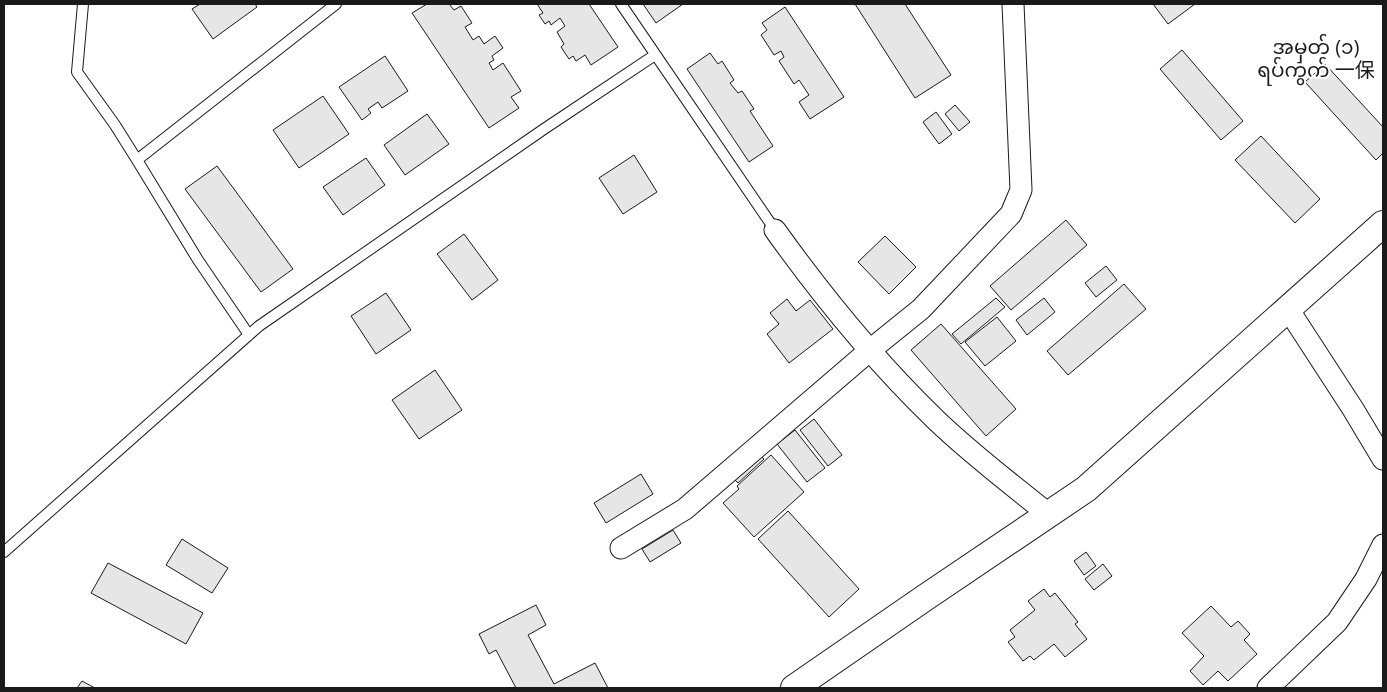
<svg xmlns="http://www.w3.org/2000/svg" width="1387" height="692" font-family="'Open Sans','Noto Sans SC','Noto Sans Myanmar',sans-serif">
<rect width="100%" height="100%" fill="#fff"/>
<path fill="#e6e6e6" stroke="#1a1a1a" d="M200,4H255L257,7L213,39L192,9Z
M427,4H449L454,10L461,6L472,23L465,27L473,40L479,36L484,44L495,36L503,48L492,56L494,60L489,63L493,70L503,63L521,91L511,97L519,108L489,128L412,13Z
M537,4H589L618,47L591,65L585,55L576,61L573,56L569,59L561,47L564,44L557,32L565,26L560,18L551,25L549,21L545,24L539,15L543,13Z
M643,4H683L656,23Z
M855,4H905L951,75L915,98Z
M1153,4H1195L1168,24Z
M785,7L844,97L810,119L799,102L809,95L799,80L794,84L779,61L784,57L781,51L774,55L761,35L767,30L762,23Z
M1182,50L1243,121L1221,140L1160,69Z
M710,53L718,64L722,61L734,80L730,83L738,93L742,91L754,109L750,111L773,146L749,162L687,69Z
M385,56L408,91L382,108L378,102L368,109L371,113L362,120L339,87Z
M1325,64L1383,127V153L1376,160L1305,82Z
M323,96L349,134L299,168L273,130Z
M955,105L970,122L959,131L945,114Z
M936,112L952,134L939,144L923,122Z
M427,114L449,144L405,175L384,145Z
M1261,136L1320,199L1295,223L1235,160Z
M634,155L657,192L623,214L599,178Z
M366,158L385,185L343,215L323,187Z
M217,166L293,269L261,292L185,189Z
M1066,220L1087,245L1011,310L990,286Z
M464,234L498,280L472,300L437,254Z
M885,236L916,267L889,294L858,262Z
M1106,266L1117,280L1096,297L1085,283Z
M1124,284L1146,309L1068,375L1047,351Z
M386,293L411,330L376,354L351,316Z
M996,298L1005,307L961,344L952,334Z
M1044,298L1055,312L1027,335L1016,320Z
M787,299L796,311L810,300L833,329L789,363L767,334L779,324L770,313Z
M997,317L1016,341L985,366L965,342Z
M941,324L1016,409L986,436L911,350Z
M435,370L462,410L419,439L392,400Z
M814,419L842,455L828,466L800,430Z
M795,430L825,468L807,482L777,444Z
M757,452L764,459L738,483L730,475Z
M771,455L804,492L754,537L723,503L739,489L737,486Z
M641,474L653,494L606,523L594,503Z
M788,511L859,589L829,617L758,539Z
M673,530L681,543L650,562L642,549Z
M182,539L228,568L212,593L166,565Z
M1086,552L1096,566L1084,575L1074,561Z
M108,563L203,613L186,644L91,593Z
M1103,564L1112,576L1094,590L1085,579Z
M1044,589L1050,597L1055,593L1078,622L1075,624L1087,639L1065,657L1054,644L1034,660L1030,656L1023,661L1008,642L1015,637L1010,630L1035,610L1028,601Z
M536,605L546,625L528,635L554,684L595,663L608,688H516L496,650L489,654L479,634Z
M1211,606L1231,627L1238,621L1250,634L1244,640L1257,654L1228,681L1218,671L1203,685L1190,671L1204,656L1182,633Z
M82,681L95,688H77Z"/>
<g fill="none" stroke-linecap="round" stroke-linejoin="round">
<defs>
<path id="service" d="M83,4L77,72L115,125L137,160L198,260L249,335
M621,4L775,230
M137,160L336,4
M4,552L259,326L544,129L655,55"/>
<path id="minor" d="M775,230C823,297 875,361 935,419C970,453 1010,483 1048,514
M1288,309L1353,409L1383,459
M621,548L685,509L869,351L921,309L1011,214L1021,190L1013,4
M1268,688L1337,622L1366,579L1383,545"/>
<path id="tertiary" d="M794,688L926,597L1086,489L1383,224"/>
</defs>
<use href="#service" stroke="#1a1a1a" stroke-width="12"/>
<use href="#minor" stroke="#1a1a1a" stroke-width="23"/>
<use href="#tertiary" stroke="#1a1a1a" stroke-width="28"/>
<use href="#service" stroke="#fff" stroke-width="10"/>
<use href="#minor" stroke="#fff" stroke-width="21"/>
<use href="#tertiary" stroke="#fff" stroke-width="26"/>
</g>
<g text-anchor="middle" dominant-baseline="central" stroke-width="4" stroke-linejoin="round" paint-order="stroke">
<g font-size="20" fill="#1a1a1a" stroke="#fff">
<text x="1316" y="46">အမှတ် (၁)<tspan x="1316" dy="23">ရပ်ကွက် 一保</tspan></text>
</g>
</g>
<rect width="1387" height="692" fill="none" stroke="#1a1a1a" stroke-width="10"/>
</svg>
